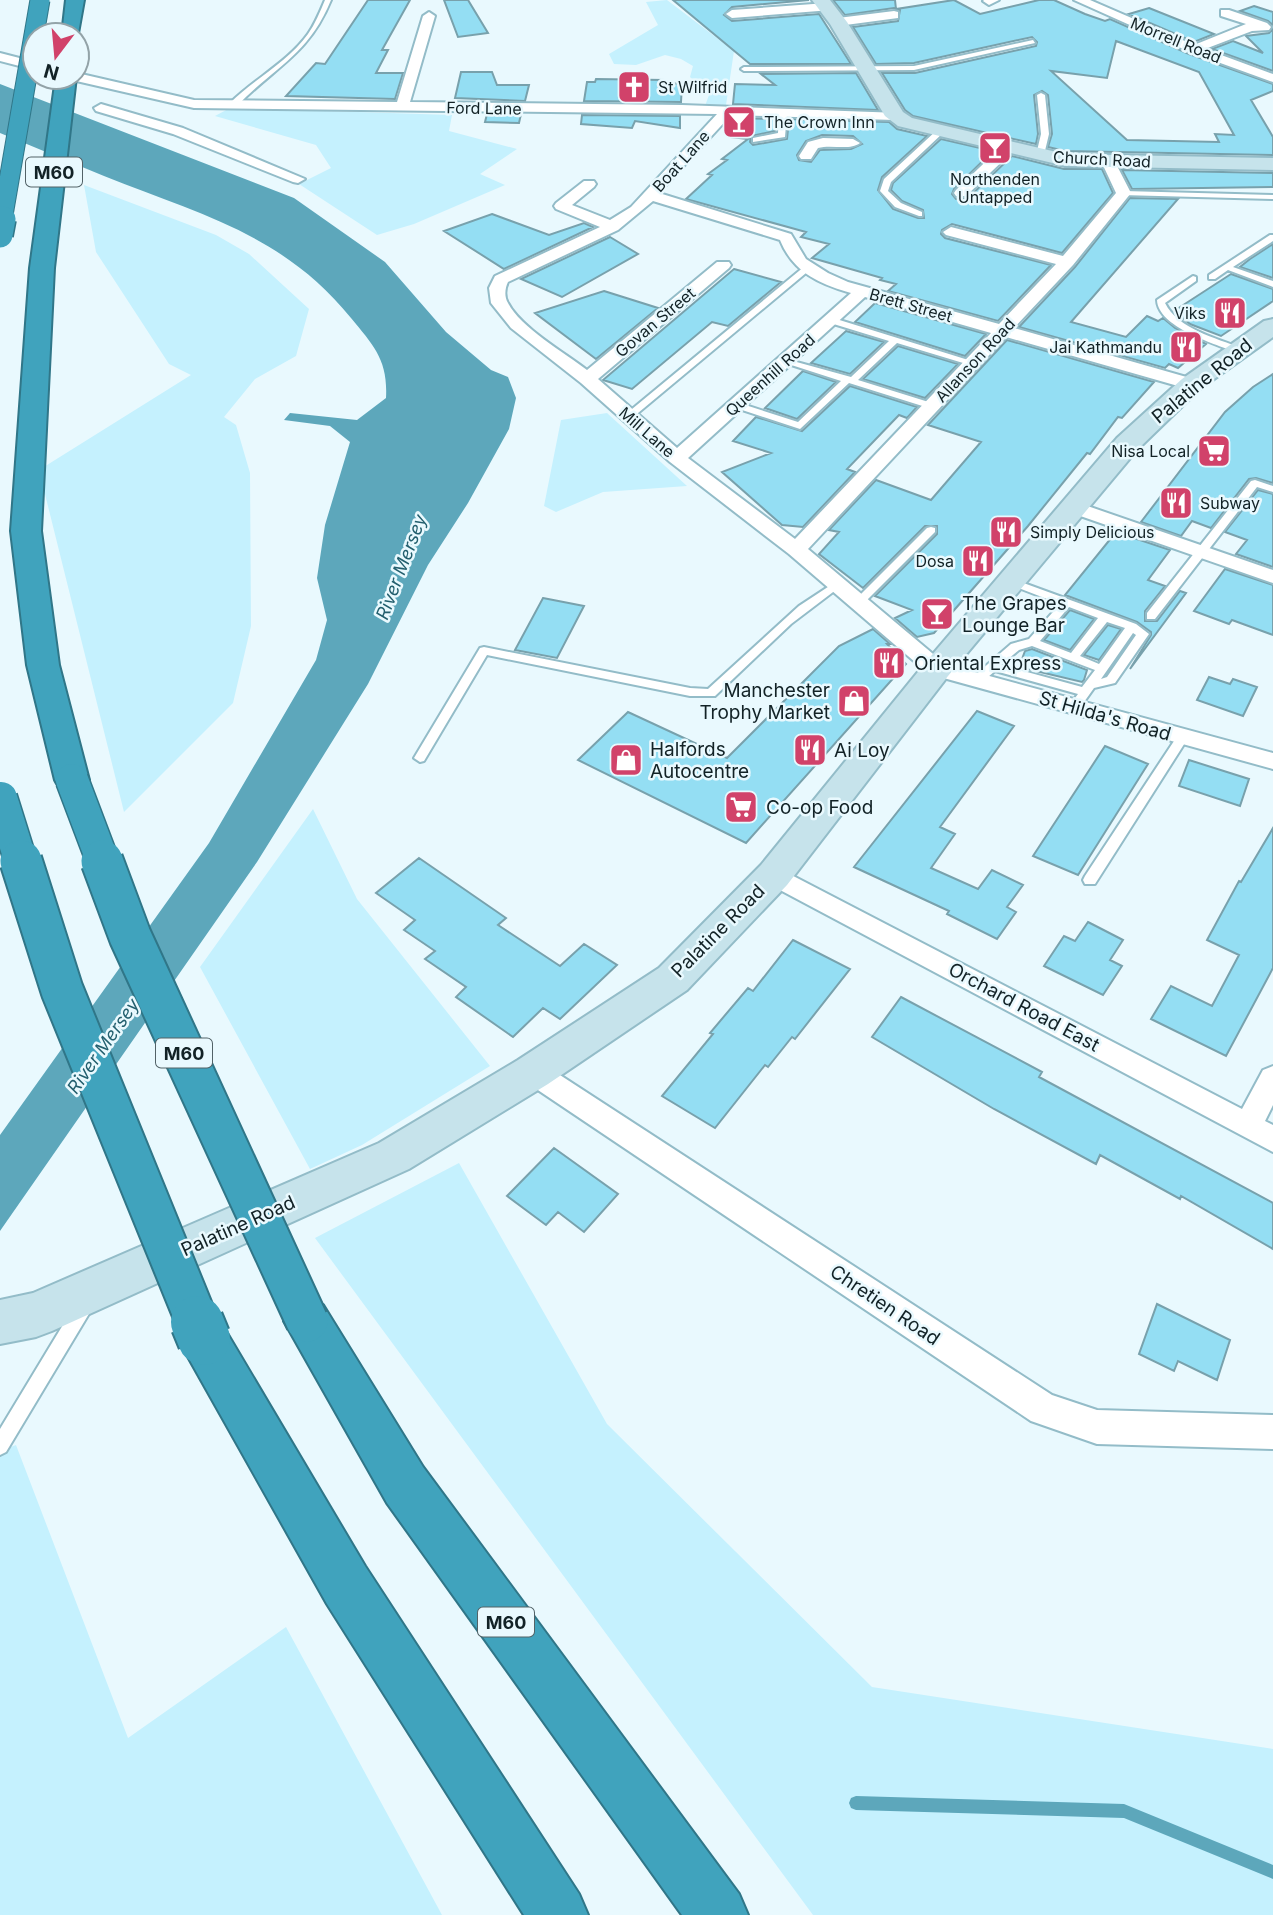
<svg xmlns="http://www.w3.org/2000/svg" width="1273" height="1915" font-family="Inter,sans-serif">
<rect width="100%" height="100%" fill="#e9f9fe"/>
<path fill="#c5f1fe" d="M667,0L734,51L726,105L705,106L709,95L690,77L693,66L681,59L665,55L636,65L614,64L609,54L658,25L646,2Z
M230,108L452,115L449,131L517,149L480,174L505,185L414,224L377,235L299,184L331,168L316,145L215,116Z
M84,185L216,235L249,254L309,309L296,356L255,379L224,417L236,425L250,473L251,626L233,703L124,812L39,470L191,375L169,364L96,252Z
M607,413L687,486L603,492L556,512L544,506L561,420Z
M313,809L357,899L490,1066L362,1145L310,1169L200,967Z
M459,1163L607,1424L872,1687L1273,1749V1915H813L315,1238Z
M16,1445L128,1738L286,1627L442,1915H0V1451Z"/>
<path fill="#5da7bb" d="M0,84L294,198L385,262L446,332L491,370L508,377L516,398L509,429L468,503L428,565L368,684L257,862L0,1231V1135L209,843L316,660L327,620L317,578L325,525L350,442L330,426L284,420L290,413L357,420L386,398C388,360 374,346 351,318C283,234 199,214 104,176C69,162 35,147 0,133Z"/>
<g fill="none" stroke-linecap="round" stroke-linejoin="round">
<path fill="#5da7bb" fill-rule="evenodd" d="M856,1796L1124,1804L1273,1865V1879L1124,1818L856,1810L851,1808L849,1803L851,1798Z"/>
</g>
<path fill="#94def3" stroke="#78a1ac" stroke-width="2" fill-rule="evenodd" d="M368,0H410L382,50H388L376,73H403L395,99L286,96L316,63L325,64Z
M444,0H468L488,33L458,37Z
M673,0H809L732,7L724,15L732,21L819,14L851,64H750Z
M833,0H895L896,9L954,0L980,14L1039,0H1054L1085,14L1105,21L1110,19L1189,54L1273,84V91L1251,100L1273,137V155L1065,151L1048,147L1052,134L1048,95L1042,91L1034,95L1038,134L1036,144L913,116L905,110L882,73H915L1036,46L1037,42L1032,37L914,63L876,64L853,27L898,21L900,10L894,8L845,15ZM1116,41L1199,72L1234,135L1215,134L1219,142L1127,140L1051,71L1107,78Z
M1254,6L1273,12V25L1268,21L1240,11Z
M1149,8L1214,34L1194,42L1129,14Z
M1273,29V71L1212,49L1233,41L1263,53L1246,36L1269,33Z
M461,72H492L497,85H529L525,101L455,98Z
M856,73L878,110L733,104L735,84L775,85L761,74Z
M596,79L664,80V83L682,84L681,102L584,101L587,82H595Z
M487,114H521L519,123L485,122Z
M582,115L680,116V128L635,121L632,128L581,124Z
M732,118L776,119L775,131L751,136L750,142L753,145L787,139L789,119L889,122L897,129L927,136L882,177L878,190L893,209L918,218H924L923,210L902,201L891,190L893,183L941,139L993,151L954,189L952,194L956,199L968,198L1012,156L1064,169H1102L1113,193L1062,253L952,224L942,230L941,234L945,238L1051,265L998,321L888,291L896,284L880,280L882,278L812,258L829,244L801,237L806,232L686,199L712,175L708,174L727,160L722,159L748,139L731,137ZM822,135L853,136L862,144L851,149L820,150L811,162L799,160L797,155L806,141Z
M1122,170L1273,173V187L1132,189Z
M1130,198L1178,199L1071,322L1126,337L1147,316L1158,321L1163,318L1175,328L1206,344L1178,368L1169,364L1165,368L1019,327L1075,267Z
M492,214L549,235L584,223L593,227L504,269L444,231Z
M610,237L638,254L562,297L521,279Z
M1273,244V278L1240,267L1250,259Z
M734,269L781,282L728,326L712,322L632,389L603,380Z
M1231,274L1273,289V301L1221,336L1190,324L1174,311Z
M604,291L658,308L596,359L535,313Z
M875,303L986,334L965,356L855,322Z
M846,331L884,342L850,374L811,363Z
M1007,340L1154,382L1122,418L1118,417L1090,454L1087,453L1028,526L934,633L917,637L895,618L912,610L875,596L937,534V526H925L863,588L819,554L839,532L829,530L876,480L931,500L981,442L928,425Z
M898,346L958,364L925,398L863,379Z
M803,371L836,382L797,419L765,408Z
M1273,374V483L1256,478L1249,479L1211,528L1192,521L1181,536L1141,522L1225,412L1253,387Z
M850,386L917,407L907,418L899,415L847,469L855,472L803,527L782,525L722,472L771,453L733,441L756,417L802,431Z
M1258,490L1273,494V567L1236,554L1247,540L1225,532Z
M1116,532L1170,550L1148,580L1165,586L1145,611V621H1157L1180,591L1186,593L1130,669L1151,635V632L1137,622L1065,595Z
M1225,569L1273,585V635L1232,620L1229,624L1194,611Z
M543,598L584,606L557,658L515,650Z
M1070,610L1094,619L1070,650L1044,640Z
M1108,625L1121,629L1099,660L1084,655Z
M873,629L890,644H887L906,664L746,843L578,760L628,712L727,758L839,646Z
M1032,649L1087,670L1084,680L1082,682L1019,667L1025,651Z
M1209,677L1230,684L1233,679L1257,687L1243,716L1197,700Z
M977,711L1014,726L940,827L955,834L931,868L978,889L992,870L1023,885L1007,907L1016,912L997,939L947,914L949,911L854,867Z
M1105,746L1148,764L1078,875L1033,856Z
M1189,760L1249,779L1240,806L1179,786Z
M1273,828V968L1226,1056L1151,1019L1171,986L1212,1006L1239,955L1207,940L1239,881L1241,882Z
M419,858L506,918L498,925L560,966L584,944L617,965L560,1019L543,1008L513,1037L456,997L466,987L425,959L435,951L404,930L415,920L376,893Z
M1088,922L1123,940L1110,960L1122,966L1103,995L1044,966L1064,936L1075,941Z
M793,940L850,969L795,1039L792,1037L768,1067L765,1065L715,1128L662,1096L713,1034L710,1033L748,988L753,991Z
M901,997L1042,1072L1039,1077L1273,1203V1249L1181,1196L1180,1199L1100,1155L1096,1164L994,1109L872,1037Z
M554,1148L618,1194L584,1232L558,1212L546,1225L507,1196Z
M1157,1304L1230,1340L1217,1380L1178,1361L1174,1371L1139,1354Z"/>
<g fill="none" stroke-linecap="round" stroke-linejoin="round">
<defs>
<path id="service" d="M325,0H331C308,56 275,66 236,107H230V103C254,79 288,62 308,34C315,24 320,12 325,0Z
M1033,40L1035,43L914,70L744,71L741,69L744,67L914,66Z
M1041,93L1045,95L1049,134L1044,155L1040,157L1036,155L1041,134L1037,95Z
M783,112L787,114L785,137L753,142V138L778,133L779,114Z
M937,130L944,132L891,182L888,191L901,203L922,212V216H919L895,207L880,191L884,179Z
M1124,191L1273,195V199L1121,195L1120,193Z
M1270,235H1273V241L1233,267L1273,281V287L1228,270L1215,279H1209V275Z
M805,266L812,268L632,418H626V414Z
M1193,276L1196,277V281L1165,303C1178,329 1216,338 1241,348V352H1235C1213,343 1158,327 1157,300Z
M827,318H833L978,363L973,366L897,343L858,380L935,404L937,406L932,409L849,383L800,429L733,407V403L736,402L798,422L841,381L782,362V358L851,377L889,341L827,322Z
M1255,480L1273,486V492L1257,487L1155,619H1147V613L1251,481Z
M931,527L935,528V532L862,605H854V601L927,528Z
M1010,578L1136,624L1149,634L1115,683L1094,688L1079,709L1075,710L1069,706L1078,694L995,671L981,683H973V677L1011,644L1029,639L1060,604L1006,583V579ZM1069,607L1098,618L1071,653L1040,641ZM1107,622L1125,628L1099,664L1080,656ZM1133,633L1136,635L1107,677L1101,679ZM1032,646L1095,670L1082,687L1001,665L1019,650Z
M837,581L841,582V586L791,624L715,696H690L487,655L424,761L420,762L414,758L480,648L484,647L690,688L708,689L799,606Z
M1182,734L1188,738L1095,884H1085L1083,880L1085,876L1178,735Z
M84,1298L90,1300L92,1306L90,1312L6,1452L0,1455V1429L78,1300Z"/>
<path id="minor" d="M999,0L989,5L983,1L984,0Z
M1074,0H1090L1194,45L1246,24L1221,16V10H1229L1267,23L1271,27L1269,30L1252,31L1205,49L1273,74V82L1190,52Z
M827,3L833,7L831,10L732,18L726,14L732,10Z
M894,11L898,12V18L838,26L832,22L838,18Z
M429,12L435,16L410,102L682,105L900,113L902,116L895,120L731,115L659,193L791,234L806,259L828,273L848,282L999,324L1056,264L946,235L943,232L951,227L1063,256L1116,193L1101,161L1108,157L1113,158L1131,193L1073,265L1014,328L1197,380L1200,384L1197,388H1185L1006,337L808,549L945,664L1273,753V769L929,674L789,554L670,462L581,383L511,328L491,303L489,288L495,276L600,227L556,209L554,206L556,203L584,181H594L596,184L594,187L572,205L610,220L631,207L717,114L194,108L72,80L71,77H77V73L194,100L397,102L423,16ZM653,201L780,240C793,272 819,284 851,293L677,448L598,379L729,268L731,265L729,262H717L587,370C565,353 520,327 508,303C504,297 505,288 508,282L618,230ZM865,297L991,333L795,539L688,458Z
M0,53L35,62V70L0,61Z
M101,104L183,128L305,179L298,183L293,182L173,134L96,111L94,108Z
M823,138L853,139L860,143C849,151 832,144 818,148L811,159H801L799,156L808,142Z
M1008,144L1013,145V151L966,196H956L954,193L956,190L1003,145Z
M1073,501L1273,570V583L1066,511L1063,507L1066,503Z
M774,866L1242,1109L1263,1070L1273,1066V1105L1265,1121L1273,1125V1152L765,882L761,875L765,868Z
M533,1060L543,1064L1052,1395L1097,1410L1273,1415V1449L1097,1444L1031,1421L523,1080L519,1072L523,1064Z"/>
<path id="secondary" d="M812,0H830L847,22L903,112L912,118L1065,154L1273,158V170L1065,166L898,126L885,116L830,24Z
M1273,319V337L1200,389L1137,450L948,676L787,885L687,990L548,1084L409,1169L52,1331L36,1337L0,1344V1300L33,1293L379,1143L518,1060L659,968L761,865L926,662L1117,438L1182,379L1264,321Z"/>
<path id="motorway" d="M66,0H84L77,39V35H62Z
M56,77H76L54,268L41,531L59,665L89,780L84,789L72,792L60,789L55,780L27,665L11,531L30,268Z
M307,1299L323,1305L423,1467L739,1894L748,1915H682L387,1503L284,1321L291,1305Z
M204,1316L221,1323L365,1566L579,1894L588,1915H524L327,1604L187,1355L181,1339L187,1323Z"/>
</defs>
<use href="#service" stroke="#93bcc8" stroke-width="4"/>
<use href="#minor" stroke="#93bcc8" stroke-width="4"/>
<use href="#secondary" stroke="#93bcc8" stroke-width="4"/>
<use href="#motorway" stroke="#307688" stroke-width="4"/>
<use href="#service" fill="#fff" fill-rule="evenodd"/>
<use href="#minor" fill="#fff" fill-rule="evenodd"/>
<use href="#secondary" fill="#c6e3eb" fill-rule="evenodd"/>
<use href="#motorway" fill="#40a3bd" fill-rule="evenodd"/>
<defs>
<path id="motorway-bridge-far4" d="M2,221L40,0"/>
<path id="motorway-bridge-far3" d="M0,235L3,219"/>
<path id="motorway-bridge-far2" d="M72,780L103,862
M1,798L21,862"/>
<path id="motorway-bridge-far1" d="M21,861L62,990L198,1324
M102,861L130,936L307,1321"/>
<path id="motorway-bridge" d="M197,1322L204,1339"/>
</defs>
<use href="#motorway-bridge-far4" stroke="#307688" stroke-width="21" stroke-linecap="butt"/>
<use href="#motorway-bridge-far3" stroke="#307688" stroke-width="28" stroke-linecap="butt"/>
<use href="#motorway-bridge-far2" stroke="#307688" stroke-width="35" stroke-linecap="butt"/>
<use href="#motorway-bridge-far1" stroke="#307688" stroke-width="45" stroke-linecap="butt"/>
<use href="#motorway-bridge" stroke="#307688" stroke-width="56" stroke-linecap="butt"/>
<use href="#motorway-bridge-far4" stroke="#40a3bd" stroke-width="19"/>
<use href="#motorway-bridge-far3" stroke="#40a3bd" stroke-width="25"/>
<use href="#motorway-bridge-far2" stroke="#40a3bd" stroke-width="32"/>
<use href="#motorway-bridge-far1" stroke="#40a3bd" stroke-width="41"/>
<use href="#motorway-bridge" stroke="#40a3bd" stroke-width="52"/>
</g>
<defs>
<symbol id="church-square" viewBox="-11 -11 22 22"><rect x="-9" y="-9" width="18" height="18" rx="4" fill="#d1426a" stroke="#e9f9fe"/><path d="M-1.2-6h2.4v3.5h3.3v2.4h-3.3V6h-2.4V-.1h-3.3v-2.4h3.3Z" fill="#fff"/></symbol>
<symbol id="bar-square" viewBox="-11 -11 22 22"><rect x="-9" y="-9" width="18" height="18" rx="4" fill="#d1426a" stroke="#e9f9fe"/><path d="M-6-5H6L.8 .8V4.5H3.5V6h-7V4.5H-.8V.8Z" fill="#fff"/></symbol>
<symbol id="restaurant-square" viewBox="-11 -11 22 22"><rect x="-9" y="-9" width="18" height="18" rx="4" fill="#d1426a" stroke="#e9f9fe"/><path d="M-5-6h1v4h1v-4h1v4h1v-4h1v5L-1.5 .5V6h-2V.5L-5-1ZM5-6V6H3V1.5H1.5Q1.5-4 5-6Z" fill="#fff"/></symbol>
<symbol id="supermarket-square" viewBox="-11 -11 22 22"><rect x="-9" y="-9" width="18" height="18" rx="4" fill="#d1426a" stroke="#e9f9fe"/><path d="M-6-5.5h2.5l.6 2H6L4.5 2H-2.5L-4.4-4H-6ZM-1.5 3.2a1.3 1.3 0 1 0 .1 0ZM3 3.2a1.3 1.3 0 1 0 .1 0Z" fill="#fff"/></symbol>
<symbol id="shop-square" viewBox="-11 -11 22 22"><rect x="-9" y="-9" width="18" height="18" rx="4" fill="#d1426a" stroke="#e9f9fe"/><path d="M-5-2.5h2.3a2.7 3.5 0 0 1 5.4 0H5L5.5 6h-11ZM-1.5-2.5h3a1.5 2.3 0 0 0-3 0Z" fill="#fff"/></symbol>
</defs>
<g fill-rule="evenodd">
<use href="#church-square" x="615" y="68" width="38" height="38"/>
<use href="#bar-square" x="720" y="103" width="38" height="38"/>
<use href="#bar-square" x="976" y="129" width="38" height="38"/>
<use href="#restaurant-square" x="1211" y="294" width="38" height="38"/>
<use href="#restaurant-square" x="1167" y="328" width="38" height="38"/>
<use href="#supermarket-square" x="1195" y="432" width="38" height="38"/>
<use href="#restaurant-square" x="1157" y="484" width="38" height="38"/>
<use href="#restaurant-square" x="987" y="513" width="38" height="38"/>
<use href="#restaurant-square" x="959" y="542" width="38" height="38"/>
<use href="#bar-square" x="918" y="595" width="38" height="38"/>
<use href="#restaurant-square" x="870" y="644" width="38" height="38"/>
<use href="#shop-square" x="835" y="682" width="38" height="38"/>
<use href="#restaurant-square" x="791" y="731" width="38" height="38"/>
<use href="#shop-square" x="607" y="741" width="38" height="38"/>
<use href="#supermarket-square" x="722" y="788" width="38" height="38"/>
</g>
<g text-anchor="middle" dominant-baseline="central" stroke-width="5" stroke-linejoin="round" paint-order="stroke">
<g font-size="16" fill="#122226" stroke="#e9f9fe">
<text transform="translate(1176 40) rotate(22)">Morrell Road</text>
<text transform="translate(484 108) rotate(1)">Ford Lane</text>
<text transform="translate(1102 159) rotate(3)">Church Road</text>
<text transform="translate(681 161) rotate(-48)">Boat Lane</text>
<text transform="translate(911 305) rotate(16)">Brett Street</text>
<text transform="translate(655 322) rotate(-40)">Govan Street</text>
<text transform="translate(975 360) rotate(-47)">Allanson Road</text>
<text transform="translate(770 375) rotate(-42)">Queenhill Road</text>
<text transform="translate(647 432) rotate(41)">Mill Lane</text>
</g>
<g font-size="16" fill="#122226" stroke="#e9f9fe" text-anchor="start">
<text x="658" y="87">St Wilfrid</text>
<text x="764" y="122">The Crown Inn</text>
<text x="995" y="179" text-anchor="middle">Northenden<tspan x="995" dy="18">Untapped</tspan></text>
<text x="1206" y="313" text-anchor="end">Viks</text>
<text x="1162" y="347" text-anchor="end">Jai Kathmandu</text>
<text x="1190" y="451" text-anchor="end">Nisa Local</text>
<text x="1200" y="503">Subway</text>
<text x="1030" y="532">Simply Delicious</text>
<text x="954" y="561" text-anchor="end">Dosa</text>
</g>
<g fill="#e9f9fe" stroke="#526267" stroke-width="2">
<rect x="26" y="157.5" width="56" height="29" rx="5"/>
<rect x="156" y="1038.5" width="56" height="29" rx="5"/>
<rect x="478" y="1607.5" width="56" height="29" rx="5"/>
</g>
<g font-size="18" font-weight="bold" fill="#122226">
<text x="54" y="172">M60</text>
<text x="184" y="1053">M60</text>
<text x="506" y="1622">M60</text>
</g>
<g font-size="18" font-style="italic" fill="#235f6e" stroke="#e9f9fe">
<text transform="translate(401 567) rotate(-69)">River Mersey</text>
<text transform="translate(103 1046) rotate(-55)">River Mersey</text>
</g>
<g font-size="19" fill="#122226" stroke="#e9f9fe">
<text transform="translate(1202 381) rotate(-39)">Palatine Road</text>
<text transform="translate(1105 716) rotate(16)">St Hilda's Road</text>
<text transform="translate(718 931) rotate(-45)">Palatine Road</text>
<text transform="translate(1024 1007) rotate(28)">Orchard Road East</text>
<text transform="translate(238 1226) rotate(-24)">Palatine Road</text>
<text transform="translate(885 1305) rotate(34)">Chretien Road</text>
</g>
<g font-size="19" fill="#122226" stroke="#e9f9fe" text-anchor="start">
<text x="962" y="603">The Grapes<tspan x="962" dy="22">Lounge Bar</tspan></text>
<text x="914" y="663">Oriental Express</text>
<text x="830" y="690" text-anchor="end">Manchester<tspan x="830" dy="22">Trophy Market</tspan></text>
<text x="650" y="749">Halfords<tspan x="650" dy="22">Autocentre</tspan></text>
<text x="834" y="750">Ai Loy</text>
<text x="766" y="807">Co-op Food</text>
</g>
</g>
<g transform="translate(56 56) rotate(196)"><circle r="33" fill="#e9f9fe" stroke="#93a3a8" stroke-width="2"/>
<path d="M0-5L12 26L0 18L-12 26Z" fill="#d1426a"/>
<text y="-10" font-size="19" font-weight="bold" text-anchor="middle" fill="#122226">N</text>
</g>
</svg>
